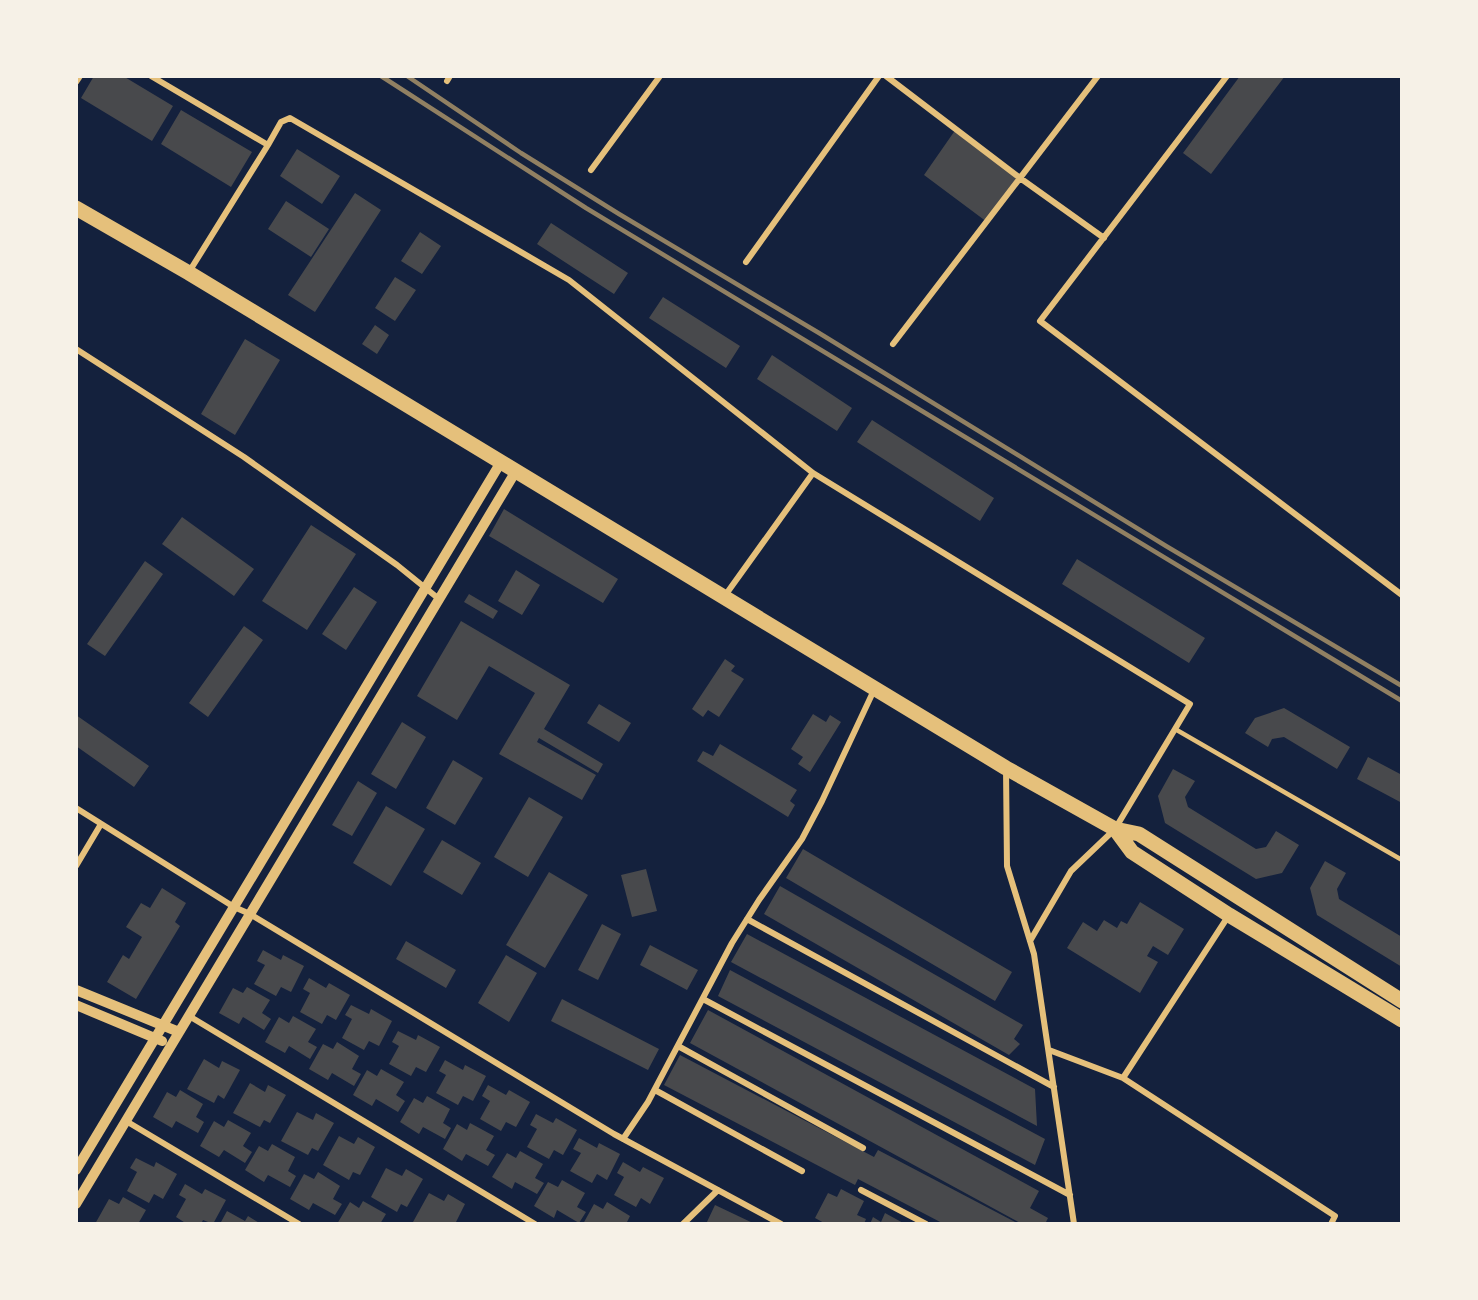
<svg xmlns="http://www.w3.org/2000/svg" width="1478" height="1300" font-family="'Varela Round',sans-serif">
<rect width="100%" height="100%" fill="#14213d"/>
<path fill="#48494c" d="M94,76H123L173,106L152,141L81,98Z
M1240,76H1285L1211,174L1183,153Z
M181,110L252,152L231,187L161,144Z
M956,129L1020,178L987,222L924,175Z
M297,149L340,176L322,204L280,176Z
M355,193L381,210L315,312L288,295Z
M286,201L329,229L311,257L268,229Z
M551,223L628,273L614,294L537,244Z
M420,232L441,246L422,274L401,261Z
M395,277L416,290L395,321L375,308Z
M663,297L740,346L726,368L649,318Z
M375,325L389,335L377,354L362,344Z
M245,339L280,360L235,435L201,414Z
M772,355L852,408L837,431L757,379Z
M872,420L994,498L980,521L857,442Z
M504,509L618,579L603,603L489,536Z
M182,517L254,569L234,596L162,544Z
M311,525L356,554L307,630L262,601Z
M1077,559L1205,638L1189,663L1062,584Z
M145,561L163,574L105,656L87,644Z
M516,570L540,585L522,615L498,601Z
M354,587L377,602L346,650L322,634Z
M469,594L498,611L493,619L464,602Z
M461,621L570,685L544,729L603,764L598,773L539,738L537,742L596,775L582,800L499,754L535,693L489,666L457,720L417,696Z
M244,626L263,640L208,717L189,703Z
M725,659L735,666L731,671L744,679L719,717L708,710L703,717L692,709Z
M599,704L631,723L619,742L587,723Z
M1284,708L1350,747L1337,769L1284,737L1272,739L1268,747L1245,733L1255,718Z
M813,714L826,722L830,715L841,722L810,772L798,764L803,757L791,749Z
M76,715L149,766L134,787L76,746Z
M402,722L426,737L396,789L371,774Z
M720,744L797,790L790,801L795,805L788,817L697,761L703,751L713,756Z
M1368,757L1402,775V803L1357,779Z
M453,760L483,778L455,825L426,808Z
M1173,769L1195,781L1185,797L1188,807L1256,849L1266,847L1276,831L1299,845L1282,873L1256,879L1165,823L1158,796Z
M358,781L377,793L352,836L332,825Z
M529,797L563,817L528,877L494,857Z
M386,806L425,829L391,886L353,863Z
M442,840L481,863L462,895L423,872Z
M803,849L1012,972L995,1001L786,878Z
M1325,861L1346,873L1337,889L1339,899L1402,937V967L1317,915L1310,888Z
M646,869L657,911L632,917L621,875Z
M549,872L588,895L545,968L506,945Z
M780,886L1023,1025L1014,1039L1020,1044L1009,1055L764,914Z
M162,888L186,903L175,922L180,926L136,999L107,982L123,955L129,959L142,937L126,927L141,903L150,908Z
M1140,902L1184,929L1168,955L1153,946L1147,956L1158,962L1140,993L1067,948L1083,922L1097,931L1104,920L1117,928L1121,921L1127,924Z
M602,924L621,934L598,980L578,970Z
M747,934L1035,1089L1037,1126L731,962Z
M406,941L456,970L446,988L396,959Z
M650,945L698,970L687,990L640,965Z
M263,950L281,960L283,955L304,966L291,992L281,987L276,996L254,984L265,965L257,961Z
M506,955L537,973L509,1022L478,1003Z
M730,970L1045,1139L1035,1165L718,996Z
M309,978L326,988L329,983L350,995L336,1020L327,1015L322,1024L300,1012L310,993L303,989Z
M247,987L270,1000L262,1013L271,1019L264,1030L243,1017L239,1024L219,1013L233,988L243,993Z
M562,999L659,1049L648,1070L551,1021Z
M351,1005L369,1014L371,1009L392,1021L379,1046L369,1041L364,1050L342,1038L352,1019L345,1015Z
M708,1010L1039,1191L1030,1208L1048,1218L1045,1224H1022L690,1043Z
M293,1016L316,1029L308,1042L317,1047L310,1059L289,1046L285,1053L265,1042L279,1017L289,1023Z
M398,1031L416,1040L418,1035L440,1047L426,1072L416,1067L411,1076L389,1064L399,1046L392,1042Z
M337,1042L359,1056L352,1069L361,1074L354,1086L332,1073L328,1080L309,1069L323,1044L333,1049Z
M680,1055L874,1157L878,1150L1019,1224H944L858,1179L855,1185L664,1085Z
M204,1059L219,1068L222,1061L240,1070L224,1099L218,1095L214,1103L187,1089Z
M445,1060L463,1070L465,1065L486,1076L473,1101L463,1096L458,1105L436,1093L446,1075L439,1071Z
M381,1069L404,1082L396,1095L405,1101L398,1112L376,1099L372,1106L353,1095L367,1070L377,1076Z
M250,1083L265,1092L268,1085L286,1095L270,1123L264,1120L260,1127L233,1113Z
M488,1085L506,1095L509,1090L530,1102L516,1127L506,1122L501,1131L480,1119L490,1101L482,1096Z
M180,1090L203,1104L196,1117L204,1122L198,1133L176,1121L172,1128L153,1117L167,1092L176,1097Z
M427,1096L450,1109L443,1123L451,1128L445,1139L423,1127L419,1134L400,1122L414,1098L423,1103Z
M297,1112L313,1120L316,1113L334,1123L318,1151L312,1148L308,1155L281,1141Z
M536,1114L553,1123L556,1118L577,1130L563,1155L554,1150L549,1159L527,1147L537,1129L530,1125Z
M228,1120L251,1133L243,1146L252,1152L245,1163L224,1150L219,1157L200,1146L214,1121L224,1127Z
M470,1123L494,1136L486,1150L495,1155L488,1166L466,1154L462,1161L443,1149L457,1124L467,1130Z
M339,1136L354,1144L358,1137L375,1147L360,1175L353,1172L349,1180L323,1165Z
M579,1138L597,1148L599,1143L620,1154L607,1180L597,1174L592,1183L570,1171L581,1153L573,1149Z
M272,1144L295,1157L288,1171L296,1176L290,1187L268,1175L264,1182L245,1170L259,1146L268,1151Z
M520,1151L543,1164L535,1178L544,1183L537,1194L515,1182L512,1189L492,1177L507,1153L516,1158Z
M136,1158L154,1167L156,1162L177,1174L163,1199L154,1194L149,1203L127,1191L137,1172L130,1168Z
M623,1162L640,1172L643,1167L664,1178L650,1204L641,1198L636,1207L614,1195L624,1177L617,1173Z
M386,1168L402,1176L406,1169L423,1179L407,1207L401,1204L397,1212L371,1197Z
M318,1172L340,1186L333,1199L342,1204L335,1215L313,1203L309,1210L290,1199L304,1174L314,1179Z
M562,1180L585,1193L577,1207L586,1212L579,1223L557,1210L554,1218L534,1206L548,1182L558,1187Z
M185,1184L202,1194L205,1189L226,1200L213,1224L203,1220L201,1224H187L176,1217L186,1199L179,1195Z
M841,1189L864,1201L857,1215L866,1219L864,1224H826L815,1218L828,1193L837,1197Z
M429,1193L444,1201L448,1194L465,1204L455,1224L413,1222Z
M123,1197L146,1210L138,1224H95L109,1199L119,1204Z
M363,1201L386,1214L380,1224H337L350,1202L359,1208Z
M607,1202L630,1216L626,1224H583L594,1204L603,1209Z
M715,1205L755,1224H706Z
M227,1211L245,1221L248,1216L261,1224H224L221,1222Z
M885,1213L905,1224H870L873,1217L881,1222Z"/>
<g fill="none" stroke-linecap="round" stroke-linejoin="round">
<path stroke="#e5c07b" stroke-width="4.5" d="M1175,729L1402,860"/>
<path stroke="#e5c07b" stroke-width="6" d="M151,76L268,145L281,122L290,118L569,280L813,473L1190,704L1115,829L1071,871L1030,941
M886,76L1020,178L1104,238
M1227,76L1040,321L1402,595
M447,81L450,76
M76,82L80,76
M591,170L660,76
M746,262L879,76
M189,272L268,145
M893,344L1098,76
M76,349L244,457L397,565L439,599
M724,597L813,473
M1006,768L1007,866L1034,954L1074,1224
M76,808L234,907L250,914L614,1134L781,1224
M76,866L101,824
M747,919L1054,1087
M703,999L1070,1195
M189,1016L535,1224
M678,1046L863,1148
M1049,1050L1123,1078L1335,1216L1331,1224
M1123,1078L1229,915
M655,1090L802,1171
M126,1121L299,1224
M623,1139L648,1102L732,943L759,900L802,839L822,801L874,690
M861,1190L926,1224
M683,1224L718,1190"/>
<path stroke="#e5c07b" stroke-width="10" d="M76,990L179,1032
M76,1005L162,1041
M76,1170L501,462
M76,1204L516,471"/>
<path stroke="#e5c07b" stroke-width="15" d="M76,208L189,273L1006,768L1115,829L1139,834L1402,1001
M1115,829L1132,852L1229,915L1402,1020"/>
<path stroke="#918062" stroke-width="4.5" d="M381,76L586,208L1402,701
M407,76L521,153L619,214L819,333L1166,546L1402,686"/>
</g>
<rect width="1478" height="1300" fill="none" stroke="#f6f1e7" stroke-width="156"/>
</svg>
